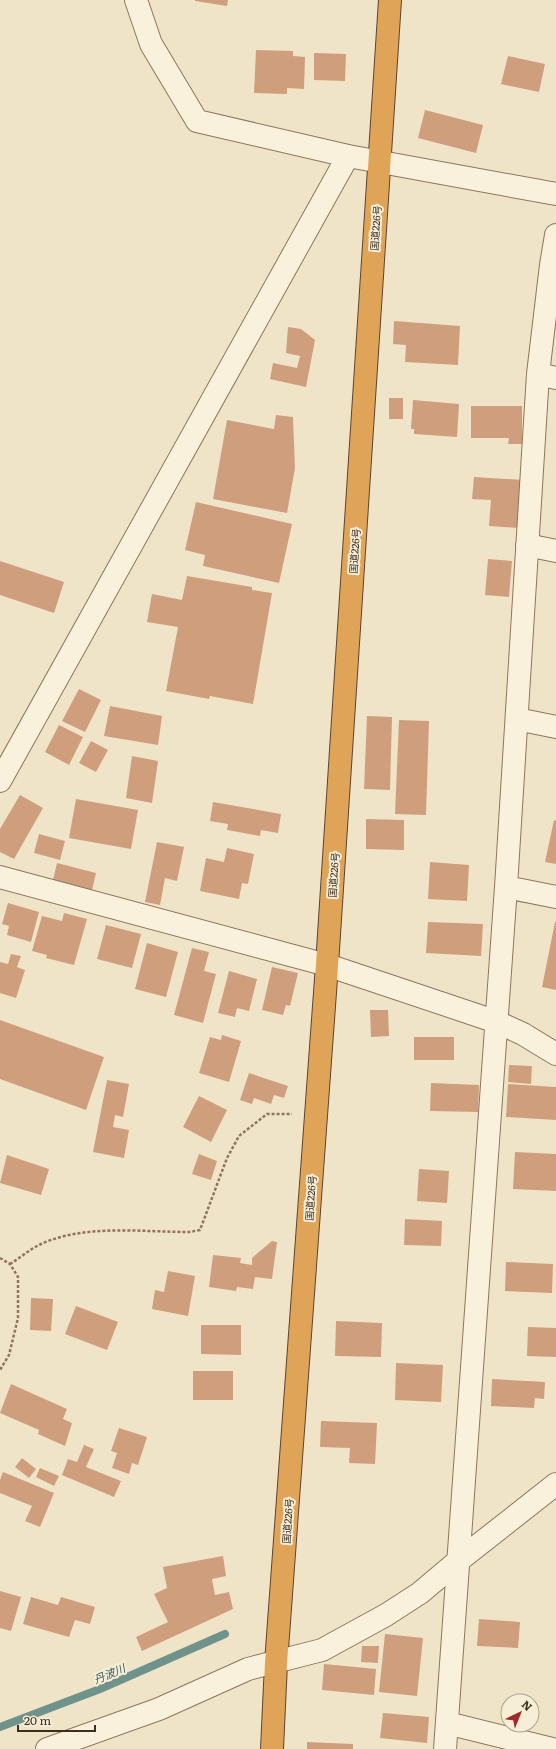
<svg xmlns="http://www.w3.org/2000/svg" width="556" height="1749" font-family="Literata,'Noto Sans JP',serif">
<rect width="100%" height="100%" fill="#f0e4c8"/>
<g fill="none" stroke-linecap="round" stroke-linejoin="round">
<path stroke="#6f938a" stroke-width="8" d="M0,1727L100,1689L225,1634"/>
</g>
<path fill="#cf9f7d" d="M195,0H228L227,6L195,1Z
M256,50L293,51V56L305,57L304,89L287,88V94L254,93Z
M314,53L346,54L345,81L314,80Z
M508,56L545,64L539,92L501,84Z
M425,110L483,125L476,153L418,138Z
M394,321L460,326L458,365L405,362L406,345L393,344Z
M288,327L301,329L315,340L306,387L270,379L273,363L297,368L300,356L286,353Z
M389,398H403V419H389Z
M413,400L459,404L457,437L414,434V429H411Z
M471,406H522V444H508L509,438H471Z
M276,415L293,417L295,468L287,513L213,499L227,420L274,429Z
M474,477L523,480L519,528L489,526L491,500L472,499Z
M196,502L292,524L279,583L203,566L205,555L185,550Z
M488,559L512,561L509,597L485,595Z
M0,561L64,582L54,613L0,595Z
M187,576L252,587V590L272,593L253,704L210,696L209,699L166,691L178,627L147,622L152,594L182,600Z
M79,689L101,700L85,732L62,721Z
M110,706L162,716L158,745L104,736Z
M367,716L392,717L390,790L364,789Z
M399,720L429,721L426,815L395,814Z
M59,725L83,737L69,765L45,752Z
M91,741L108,750L96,772L79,763Z
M132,756L158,761L152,803L126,798Z
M20,795L43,808L14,859L0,852V829Z
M76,799L138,810L131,849L69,838Z
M213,802L281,814L278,833L261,830L260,836L227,830L228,824L210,821Z
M366,819L404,820V850L366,849Z
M554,820L556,821V864L545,862Z
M39,834L65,841L60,860L34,853Z
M157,842L184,847L177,881L165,878L160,905L145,902Z
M227,848L254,854L248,884L242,883L239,899L200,891L206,858L224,862Z
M430,862L469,865L467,901L428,899Z
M57,863L96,873L92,890L53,880Z
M8,903L39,912L31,942L7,935L9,926L2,924Z
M64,913L87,919L74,965L46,958L47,955L32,951L42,916L62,921Z
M428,922L483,924L481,956L426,953Z
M555,922H556V990L542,987Z
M106,925L141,934L132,968L97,959Z
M147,943L178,952L166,997L135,989Z
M192,948L209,952L204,971L216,974L203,1023L174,1015Z
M11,954L21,956L17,967L25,970L16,998L0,993V962L8,964Z
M272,967L298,973L290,1006L286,1005L283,1015L262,1010Z
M229,971L257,979L249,1011L237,1008L235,1017L218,1013Z
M370,1010H388L389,1036L371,1037Z
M0,1020L104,1057L86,1110L0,1079Z
M222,1035L241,1041L229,1082L199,1073L210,1037L221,1040Z
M414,1037H454V1060H414Z
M509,1065L532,1066L531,1084L508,1082Z
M249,1073L288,1086L284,1098L274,1095L271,1104L254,1098L252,1104L240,1100Z
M107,1080L129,1084L123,1117L115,1115L113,1127L129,1130L124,1158L93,1152Z
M431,1083L479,1085L478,1112L430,1111Z
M508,1084L556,1087V1120L506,1117Z
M199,1096L227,1110L211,1142L183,1127Z
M515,1152L556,1154V1191L513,1189Z
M199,1154L217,1161L211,1180L192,1174Z
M7,1155L49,1169L41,1195L0,1183Z
M419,1169L449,1171L447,1203L417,1201Z
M405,1219L442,1221L441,1246L404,1245Z
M272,1241L277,1242L272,1279L255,1277L253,1289L237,1287L236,1291L209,1287L213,1255L241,1258L240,1263L252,1265V1258Z
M506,1262L553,1264L552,1293L505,1291Z
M168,1271L195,1276L188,1316L152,1309L155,1290L164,1292Z
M31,1298L53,1299L51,1331L30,1330Z
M76,1306L118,1322L107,1350L65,1334Z
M336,1321L382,1323L381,1357L335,1356Z
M201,1325H241V1355L201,1354Z
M528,1327L556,1328V1357L527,1356Z
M396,1363L443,1365L441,1402L395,1400Z
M193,1371H233V1400H193Z
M492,1379L545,1382L544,1399L535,1398L534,1408L491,1406Z
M11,1384L67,1409L63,1419L72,1423L65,1446L38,1434L39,1430L0,1413Z
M321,1421L377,1423L375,1464L349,1463L350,1448L320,1447Z
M119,1428L147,1437L138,1465L132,1463L129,1474L112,1468L117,1453L111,1451Z
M84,1445L94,1449L86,1467L121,1481L114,1497L62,1475L68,1459L77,1462Z
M22,1458L36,1469L29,1478L15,1467Z
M40,1468L59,1476L54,1486L36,1477Z
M3,1472L54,1493L40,1527L25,1521L32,1506L0,1493V1480Z
M223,1556L226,1576L212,1579L215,1595L229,1592L233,1609L142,1651L136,1637L168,1622L154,1594L167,1588L163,1567Z
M0,1591L21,1597L11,1631L0,1628Z
M31,1597L58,1605L61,1597L95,1607L90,1624L75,1620L69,1637L23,1624Z
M479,1619L520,1622L518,1648L477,1646Z
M385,1634L423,1638L417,1696L379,1692Z
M362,1646H379L378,1663L361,1662Z
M324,1664L376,1669L374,1695L322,1690Z
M383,1713L429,1717L427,1743L380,1738Z
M307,1742L353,1744V1749H307Z"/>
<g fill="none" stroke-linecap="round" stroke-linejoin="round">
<defs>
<path id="minor" d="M136,0L151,44L197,121L348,156
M538,374L556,378
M527,545L556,551
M517,719L556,727
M0,781L348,156L556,194
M0,877L327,965L497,1022L523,1034L556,1054
M506,887L556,897
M447,1723L552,1749
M47,1749L159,1709L248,1669L322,1650L386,1615L420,1593L458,1561L556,1484
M445,1749L506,887L538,374L551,265L556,235"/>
<path id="highway" d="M272,1749L276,1663L327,965L390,0"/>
</defs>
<use href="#minor" stroke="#8d765c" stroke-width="24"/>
<use href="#highway" stroke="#5b4430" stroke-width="24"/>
<path stroke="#8d765c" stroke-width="2.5" stroke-dasharray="3 2" stroke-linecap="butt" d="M0,1258L10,1264L18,1277V1318L9,1355L0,1370
M10,1264C20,1258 30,1249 41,1244C85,1224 142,1232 189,1232L200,1230L227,1158L239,1136L267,1114H292"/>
<use href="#minor" stroke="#faf1dc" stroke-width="22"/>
<use href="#highway" stroke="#e0a458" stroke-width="22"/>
</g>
<g text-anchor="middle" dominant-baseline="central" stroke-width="4" stroke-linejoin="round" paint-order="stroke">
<g font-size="10" fill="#3d2e20" stroke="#f7eed8">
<text transform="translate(375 228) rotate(-86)">国道226号</text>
<text transform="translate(354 551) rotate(-86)">国道226号</text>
<text transform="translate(333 875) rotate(-86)">国道226号</text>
<text transform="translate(310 1198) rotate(-86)">国道226号</text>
<text transform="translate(287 1521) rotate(-86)">国道226号</text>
</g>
<g font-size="11" font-style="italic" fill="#2f5d5a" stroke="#f7eed8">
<text transform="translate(109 1673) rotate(-23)">丹波川</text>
</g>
</g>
<g transform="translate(520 1713) rotate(43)"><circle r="19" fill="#f7eed8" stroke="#ada18e"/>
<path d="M0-3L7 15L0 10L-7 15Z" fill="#9e2a2b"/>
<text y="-6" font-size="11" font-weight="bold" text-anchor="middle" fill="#3d2e20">N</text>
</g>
<path d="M18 1725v6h77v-6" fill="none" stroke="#3d2e20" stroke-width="2"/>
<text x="24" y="1725" font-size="12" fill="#3d2e20" stroke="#f7eed8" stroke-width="3" paint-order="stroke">20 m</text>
</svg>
